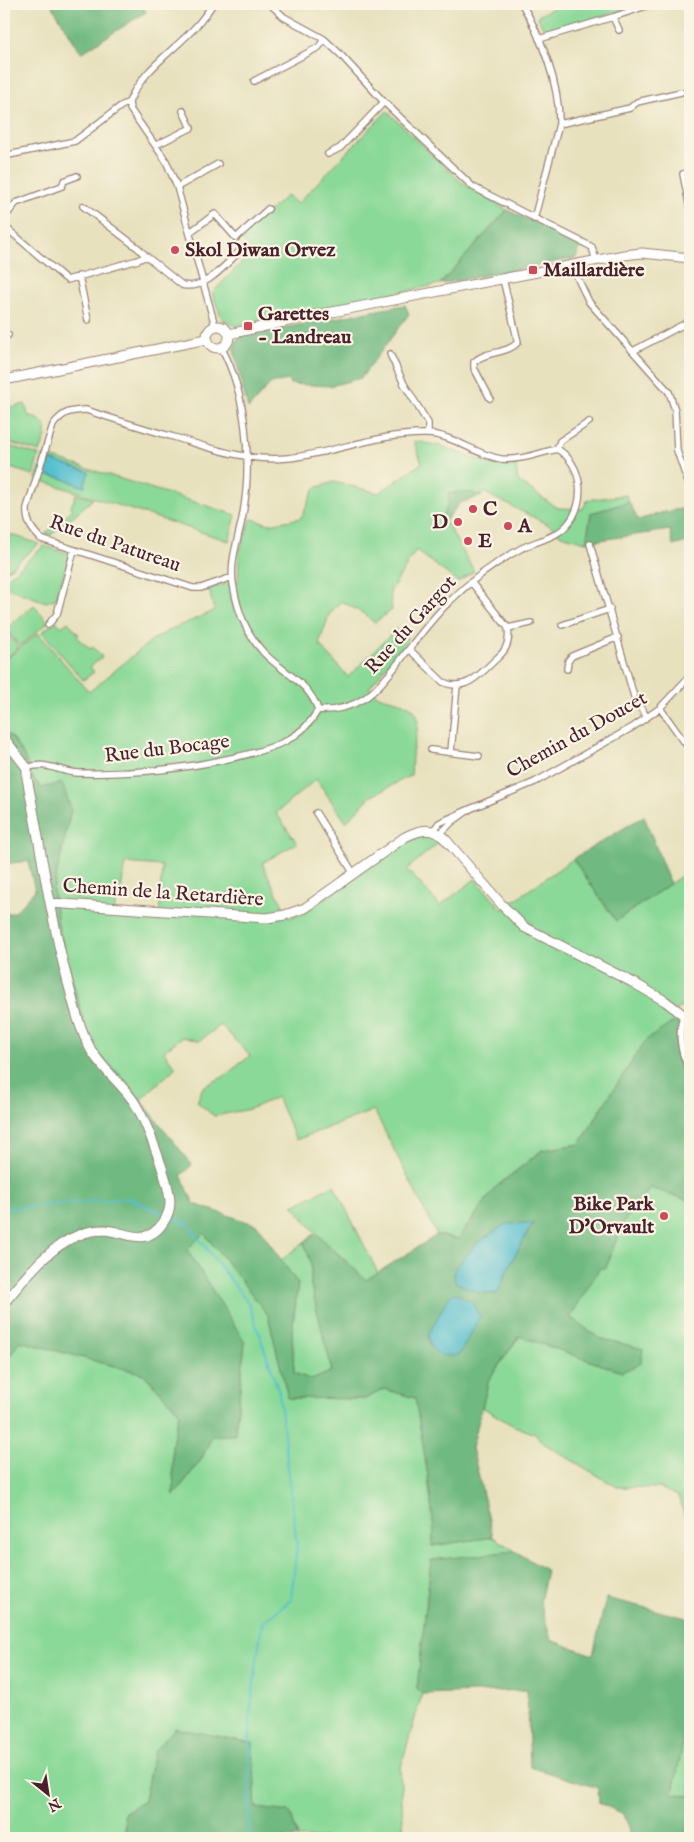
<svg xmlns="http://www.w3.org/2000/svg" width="694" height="1842" font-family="'IM FELL English',serif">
<rect width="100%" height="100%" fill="#fcf5e5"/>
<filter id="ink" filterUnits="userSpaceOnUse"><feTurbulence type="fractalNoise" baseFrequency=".02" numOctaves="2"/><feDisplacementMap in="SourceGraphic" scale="10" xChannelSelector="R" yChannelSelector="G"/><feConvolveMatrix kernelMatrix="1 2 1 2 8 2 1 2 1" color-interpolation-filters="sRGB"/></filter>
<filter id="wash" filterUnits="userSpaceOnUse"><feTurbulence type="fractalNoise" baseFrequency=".0096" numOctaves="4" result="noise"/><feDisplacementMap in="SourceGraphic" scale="20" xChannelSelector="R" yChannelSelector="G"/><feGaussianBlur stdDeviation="1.12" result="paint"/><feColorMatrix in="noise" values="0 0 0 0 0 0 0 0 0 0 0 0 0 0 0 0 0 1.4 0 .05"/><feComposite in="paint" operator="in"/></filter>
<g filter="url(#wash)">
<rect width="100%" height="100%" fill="#e7e1be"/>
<path fill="#8bd998" stroke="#6a7c62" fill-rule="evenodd" d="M562,4H644L546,33L537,16Z
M387,111L461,182L507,210L440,284L236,326L222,319L212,293L252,252L240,238L287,195L297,204Z
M25,404L28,415L40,420L46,427V436L40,452L4,441V409Z
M414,441L441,446L493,465L516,466L518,481L557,508L583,509L587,500L626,495L629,502L591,513L586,542L561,535L549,525L485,493L459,501L444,519L474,571L458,582L416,550L390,592L392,610L374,623L366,615L341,601L329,615L319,644L348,677L396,629L408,639L369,688C380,700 385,697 400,702C424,709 418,726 414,744C411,754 412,765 411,775L370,797L346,822L316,779L276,813L297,843L262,863L289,918L305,912L406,841L427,835L442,840L407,869L440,906L475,879L502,909L573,859L616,921L690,870V1001L672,1013L675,1021L646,1041L608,1098L580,1144L542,1150L496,1187L458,1239L437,1235L374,1110L296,1140L277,1097L250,1109L214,1116L197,1102L203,1087L223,1077L250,1056L221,1025L199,1041L182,1037L164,1051L169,1059L176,1067L140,1100L126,1081L97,1053L84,1024L59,930L53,891L71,808L41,788L31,775L24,756L12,738L4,731V661L38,633L89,692L152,640L174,628L214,611L209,589L224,584L238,583L239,553L251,519L270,524L301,518L315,488L334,482L379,493L422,463ZM125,863L162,866L159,916L115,912V903L121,890Z
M9,446L39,455L33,475L4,466Z
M44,455L236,515L229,541L36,479Z
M76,494L93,499L51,535L46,533L73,509L71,507Z
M4,532L39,544L8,570L4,566Z
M44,546L70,554L56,599L46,602L4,587V581Z
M34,605L48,622L20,646L6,629Z
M56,621L61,627L68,622L79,635L77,637L83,643H84L90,649L93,647L102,657L90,667L94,672L83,680L42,632Z
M4,630L19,647L4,660Z
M334,1185L378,1273L366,1280L316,1233L293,1206Z
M650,1188L690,1201V1524L685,1516L678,1496L660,1488L617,1487L543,1443L535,1434L512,1425L482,1407L489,1379L520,1336L622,1372L643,1349L599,1338L570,1317L600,1267L606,1268L622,1224Z
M204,1233L268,1315L288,1398L365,1399L384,1389L416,1398L428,1476L434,1530L432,1546L493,1537L515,1551L431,1561L417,1689L422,1694L400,1770L404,1838H298L290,1812L256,1808L154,1751L144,1801L124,1813L126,1838H4V1364L20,1341L144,1374L179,1412L172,1445L174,1495L201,1460L212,1436L235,1434L245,1342L187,1250Z
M304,1242L311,1263V1286L333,1371L312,1380L294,1373L292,1330L298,1284L281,1260Z
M688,1716L690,1717V1796L673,1793Z"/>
<path fill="#70b980" stroke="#5d6c56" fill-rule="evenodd" d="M51,4H141L146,12L81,53Z
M507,210L581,244L576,258L440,284Z
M405,305L409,314L361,378L330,386L290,384L288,380L271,383L248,409L234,350V346L240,336Z
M459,492L473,493L482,496L460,503L445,521L441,520L449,502L448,494Z
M629,502L638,520L661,513L690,507V541L673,546L670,530L586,542L591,513Z
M4,731L12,738L24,756L31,775L41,788L62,783L71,809L53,891L59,930L84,1024L97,1053L126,1081L192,1165L181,1175L194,1204L257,1225L298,1284L292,1330L294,1373L312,1380L332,1371L311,1286V1263L304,1242L316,1233L366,1280L437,1235L458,1239L496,1187L543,1150L580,1144L608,1098L646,1040L675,1021L690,1032V1201L650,1188L622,1224L606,1268H600L570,1317L599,1338L643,1349L641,1363L622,1372L519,1336L489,1379L472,1448L493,1537L432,1546L434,1530L428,1476L415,1398L384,1389L365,1399L288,1398L268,1315L204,1233L187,1250L245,1342L235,1435L212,1436L201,1460L174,1495L172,1445L179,1412L144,1374L20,1341L4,1364V915L15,912L35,890L28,861L4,864ZM533,1223L509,1266L497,1294L477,1292L476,1244L505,1225Z
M644,816L670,884L616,921L573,859Z
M515,1551L547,1571L540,1602L551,1640L593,1655L606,1598L690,1619V1717H688L673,1793L690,1796V1838H629L630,1830L624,1814L599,1803L598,1788L530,1767L527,1690L422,1694L417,1689L431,1560Z
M175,1728L253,1743L256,1808L290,1812L298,1838H126L124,1813L144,1801L154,1751Z"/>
<path fill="#54bfcf" stroke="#4f6f7d" d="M50,460L89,472L84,487L61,478L45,475Z
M533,1223L509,1266L497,1294L477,1292L455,1282L454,1270L476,1244L506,1224Z
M454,1293L471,1301L480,1317L460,1353L454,1356L439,1355L431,1347L428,1335L448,1298Z"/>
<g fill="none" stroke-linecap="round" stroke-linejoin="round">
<path stroke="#54bfcf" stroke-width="2" d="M5,1209L128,1198L162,1213
M173,1218L188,1224L249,1304L279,1392L297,1545L291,1600L262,1623L250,1714L249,1838"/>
</g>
</g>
<g filter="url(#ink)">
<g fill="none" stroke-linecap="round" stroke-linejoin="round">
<defs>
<path id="street" d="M270,4L284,17L324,39L340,54L384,102L473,187L592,247L596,261
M522,4C541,37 560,85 559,124L534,219
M613,17L646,6
M539,39L613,17L619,30
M254,81L319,47L324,39
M129,102L130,109L166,161L177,187L215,326
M129,102C143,68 176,50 199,23C204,17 209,10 213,4
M559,124L630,108L637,102L681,92
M156,145L191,128L183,111
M328,154L340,148L384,102
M4,156L75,141L121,106L129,102
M690,172L683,174L690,209
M177,187L218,164
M83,206L138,248L146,256L182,285C207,291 227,262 244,247
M4,218L16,203L62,186L64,181L77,176
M4,226L67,280L138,260L146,256
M190,232L215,214L236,238L268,209
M575,265L578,279L589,302L669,392L675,410L677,451L690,488
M79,276L88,320
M4,335H8
M633,351L690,321
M390,354L404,384L428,423V434
M490,398L474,368V362C486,350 507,355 518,342L503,279
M557,449L560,441L589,422
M590,544L635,700L647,717
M232,577L201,588H193L41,539C31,529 26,521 27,508L53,425C64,411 70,411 86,410C116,420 146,429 177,438C213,449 250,462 288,458C335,453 377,433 426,434C453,434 475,455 501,459C519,461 539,453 557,449C583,464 587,503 567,525C556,538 535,541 520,549C495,563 471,580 450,601C431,619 415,641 399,662C389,675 378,689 365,698C351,707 334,711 318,710
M48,625L57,614L74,550
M562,625L610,609
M508,628L531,623
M409,649L443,682C463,692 479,676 493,662C498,657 504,653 506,647C509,641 509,634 508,628L471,582
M567,669L568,661L572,656L618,637
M660,708L690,750
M431,750L479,756
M451,752L457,685
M27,768C45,760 61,773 79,773C129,774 178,770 227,759C247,755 267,750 286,741C299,734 311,723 318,710C310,683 282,672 264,653C248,636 238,612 234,589C228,563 239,538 243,514C252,462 247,394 221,347
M470,809L535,782L633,727L660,708L690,676
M316,813L354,874
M433,831L439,823L470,809L452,822L440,834
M683,1015C678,1033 680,1054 690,1070"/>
<path id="secondary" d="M207 337a11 11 0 1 1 22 0a11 11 0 1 1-22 0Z
M229,334L307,317L624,255L642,253L690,258
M4,380L207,339
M4,738L27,768V778C40,843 49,910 66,975C73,1001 78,1026 91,1050C102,1069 122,1084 134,1102C146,1120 169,1181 170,1202C170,1209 167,1217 163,1223C145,1248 128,1232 105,1230C97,1230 86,1232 79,1235C49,1246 24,1279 4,1303
M50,903L267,918L285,915L305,908L405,837C421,829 433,826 446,840L502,905L524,927L632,982L665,1001L690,1020"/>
</defs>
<use href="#street" stroke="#988074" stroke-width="8"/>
<use href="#secondary" stroke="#988074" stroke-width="11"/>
<use href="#street" stroke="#fff" stroke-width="5.5"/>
<use href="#secondary" stroke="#fff" stroke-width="9"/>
</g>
</g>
<g fill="#d1495b" stroke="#fcf5e5" stroke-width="2">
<circle cx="175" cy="250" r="5"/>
<rect x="528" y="265" width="10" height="10" rx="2.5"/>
<rect x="243" y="321" width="10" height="10" rx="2.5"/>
<circle cx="473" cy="509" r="5"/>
<circle cx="458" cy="522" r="5"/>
<circle cx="508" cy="526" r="5"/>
<circle cx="468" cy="541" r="5"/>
<circle cx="664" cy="1216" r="5"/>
</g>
<g text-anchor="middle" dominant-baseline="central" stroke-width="4.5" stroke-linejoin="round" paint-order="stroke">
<g font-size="20" font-weight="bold" fill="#4a1f2b" stroke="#fcf5e5" text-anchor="start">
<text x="185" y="250">Skol Diwan Orvez</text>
<text x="543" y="270">Maillardière</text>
<text x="258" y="314">Garettes<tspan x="258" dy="23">- Landreau</tspan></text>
<text x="483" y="509">C</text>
<text x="448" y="522" text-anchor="end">D</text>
<text x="518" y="526">A</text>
<text x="478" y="541">E</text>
<text x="654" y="1204" text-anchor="end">Bike Park<tspan x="654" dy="23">D'Orvault</tspan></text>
</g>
<g font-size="20" fill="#4a1f2b" stroke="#fcf5e5">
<text transform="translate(115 544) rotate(19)">Rue du Patureau</text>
<text transform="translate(411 625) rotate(-48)">Rue du Gargot</text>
<text transform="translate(577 735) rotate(-29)">Chemin du Doucet</text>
<text transform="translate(167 749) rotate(-7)">Rue du Bocage</text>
<text transform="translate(163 893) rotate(4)">Chemin de la Retardière</text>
</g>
</g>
<rect width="694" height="1842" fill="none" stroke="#fcf5e5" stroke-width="20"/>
<g transform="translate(48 1794) rotate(150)" stroke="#fcf5e5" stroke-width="4" paint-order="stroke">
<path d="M0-4L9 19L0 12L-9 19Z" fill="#4a1f2b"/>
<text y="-8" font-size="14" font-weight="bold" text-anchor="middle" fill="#4a1f2b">N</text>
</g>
</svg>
